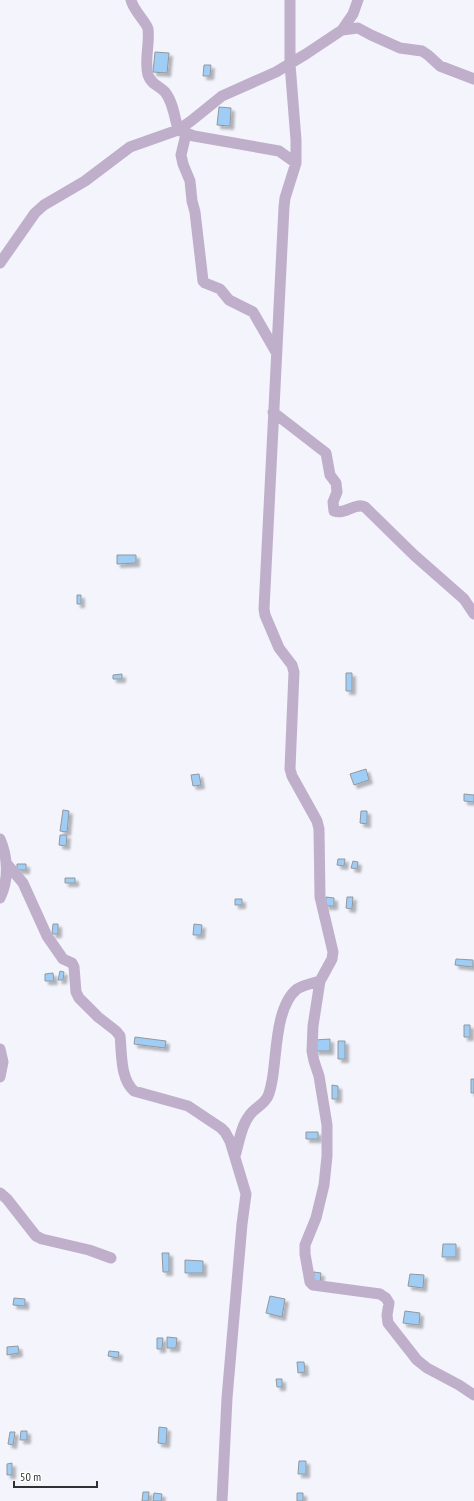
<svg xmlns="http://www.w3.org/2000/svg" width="474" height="1501" font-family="'PT Sans Narrow',sans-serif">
<defs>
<filter id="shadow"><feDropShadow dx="3.5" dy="3.5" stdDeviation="1" flood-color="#0004"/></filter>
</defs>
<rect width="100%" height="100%" fill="#f3f4fc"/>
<path fill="#a0cdf5" stroke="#92989d" filter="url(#shadow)" d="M155,52L169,53L167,73L153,72Z
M204,65H211L210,76H203Z
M219,107L231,108L230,126L217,125Z
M117,555H136V563L117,564Z
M77,595H81V604H77Z
M346,673H352V691H346Z
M122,674V679H113V675Z
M366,769L369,780L354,785L350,774Z
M199,774L201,785L193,786L191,775Z
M464,794L474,795V802L464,801Z
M63,810L69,811L67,832L60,831Z
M361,811H367V824L360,823Z
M60,835H67L66,846L59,845Z
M338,859H345L344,866L337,865Z
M353,861L358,862L357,869L351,868Z
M17,864H26V870H17Z
M65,878H75V883H65Z
M326,897L334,898V906H325Z
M347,897H353L352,909L346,908Z
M235,899H242V905H235Z
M53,924H58V934H52Z
M194,924L202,925L201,935H193Z
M456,959L473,960V967L455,965Z
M60,971L64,972L63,980H58Z
M53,973L54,981H45V974Z
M464,1025H470V1037H464Z
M135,1037L166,1041L165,1048L134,1044Z
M330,1039V1051H315V1040Z
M338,1041H345V1059H338Z
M471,1079H474V1093H471Z
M332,1085L338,1086V1099H332Z
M306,1132H318V1139H306Z
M443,1244H456V1257H442Z
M162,1253H169V1272H163Z
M185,1260L203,1261V1273H185Z
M314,1272L321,1273L320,1283H313Z
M410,1274L424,1275L423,1288L408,1286Z
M270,1296L285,1299L282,1317L266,1313Z
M14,1298L25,1299V1306L13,1305Z
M405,1311L420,1313L419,1325L403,1323Z
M167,1337L177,1338L176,1348H167Z
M157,1338H163L162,1349H157Z
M18,1346L19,1353L7,1355V1347Z
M109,1351L119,1352L118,1358L108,1356Z
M297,1362H304L305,1372L298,1373Z
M276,1379H282V1387H277Z
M159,1427L167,1428L166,1444L158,1443Z
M21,1431H27V1440H20Z
M10,1432H15L13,1445L8,1444Z
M299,1461H306V1474H298Z
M12,1463V1475H7V1464Z
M143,1492H149L148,1501H142Z
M154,1493L162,1494L161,1501H153Z
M297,1493H303V1501H297Z"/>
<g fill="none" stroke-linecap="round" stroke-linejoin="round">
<path stroke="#c0afca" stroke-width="11" d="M131,0C133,10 147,23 148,29C150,44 144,60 148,75C151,84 159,86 165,92C173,102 175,118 178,130L194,136L279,151L296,163
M290,0V64L296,140V163L285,198L284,207L264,609L265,615L279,648L292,665L294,672L290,769L292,776L317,821L319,829L320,897L333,952L332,959L320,981L313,1026L312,1051L314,1061L319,1076L327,1125V1156L324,1185L316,1218L305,1245V1254L310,1282L313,1285L380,1294L386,1298L389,1303L387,1315L388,1323L417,1360L427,1368L459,1385L474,1395
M342,30L358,28L371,35L400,48L422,51L428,55L440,66L474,79
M186,134L181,155L183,164L190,181L192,201L195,212L203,281L205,283L220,289L229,300L253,312L276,352
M0,263L35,213L44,205L85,181L130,147L178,130L191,121L222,96L276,72L306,54L342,30L353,14L358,0
M273,412L326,453L330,475L336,483L337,492L333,502L334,511C346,515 355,502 365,507L414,555L464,599L474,614
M0,839C8,857 9,880 0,898
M7,864L23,883L47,936L63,959L72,963L74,967L76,992L79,998L98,1017L116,1031L120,1036C122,1054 120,1078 134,1091L188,1106L221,1128L225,1132L230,1141L246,1194L242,1224L227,1398L222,1501
M0,1049L3,1062L0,1077
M235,1156C239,1143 241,1126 249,1116C254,1108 264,1105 268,1096C270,1092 271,1086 272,1081C277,1055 275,1007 297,989C303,985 313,983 320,981
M0,1193L7,1199L36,1236L42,1239L89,1250L111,1258"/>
</g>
<path d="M14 1481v6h83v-6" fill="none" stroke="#313134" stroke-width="2"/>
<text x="20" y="1481" font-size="12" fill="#313134" stroke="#ffffff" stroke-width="3" paint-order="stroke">50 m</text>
</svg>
